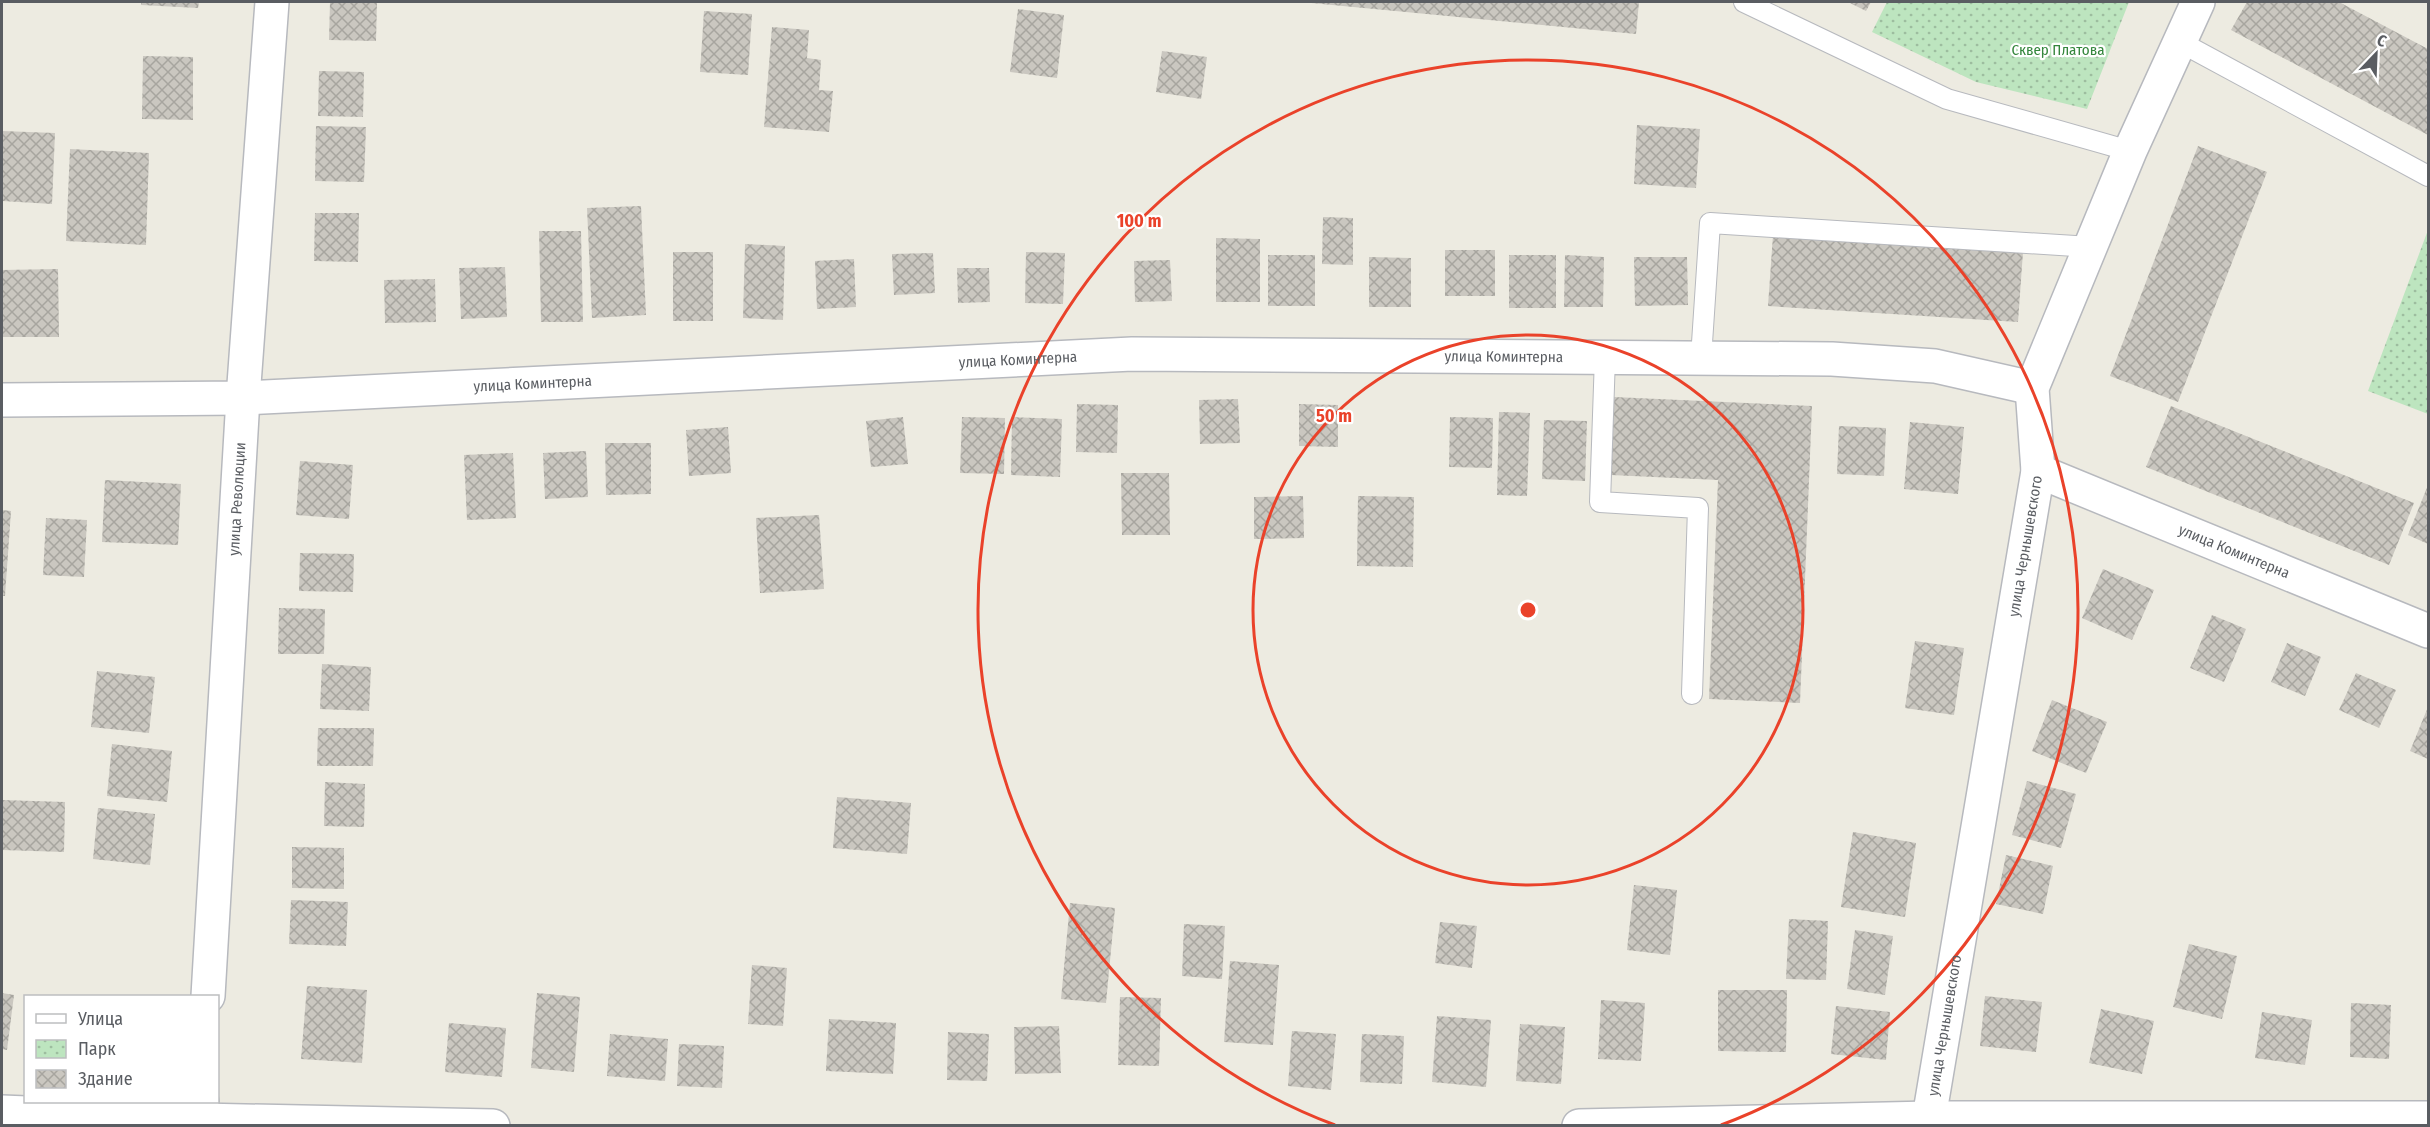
<svg xmlns="http://www.w3.org/2000/svg" width="2430" height="1127" font-family="'Fira Sans Condensed',sans-serif">
<defs>
<pattern id="park-dots" width="8" height="8" patternUnits="userSpaceOnUse" patternTransform="scale(1.5)"><rect width="8" height="8" fill="#bde5bf"/><path d="M2 2h.1M6 6h.1" fill="none" stroke="#9dbd9f" stroke-width="1.8" stroke-linecap="round"/></pattern>
<pattern id="building-cross-hatch" width="8" height="8" patternUnits="userSpaceOnUse" patternTransform="scale(1.5)"><rect width="8" height="8" fill="#cac7c0"/><path d="M0 0l8 8M0 8l8-8" fill="none" stroke="#a7a59f"/></pattern>
</defs>
<rect width="100%" height="100%" fill="#edebe1"/>
<path fill="url(#park-dots)" d="M1887,2H2129L2087,109L1976,82L1872,32Z
M2428,230V414L2368,391Z"/>
<path fill="url(#building-cross-hatch)" d="M141,2H199L198,8L141,5Z
M330,2H377L376,41L329,40Z
M1301,2H1639L1636,34Z
M1848,2H1871L1866,11Z
M2247,2H2339L2428,49V135L2231,30Z
M1018,9L1064,15L1057,78L1010,72Z
M704,11L752,14L748,75L700,72Z
M772,27L809,30L807,58L821,60L819,90L833,91L829,132L764,127Z
M1162,51L1207,57L1201,99L1156,92Z
M143,56L193,57V120L142,119Z
M319,71L364,72L363,117L318,116Z
M1637,125L1700,129L1696,188L1634,184Z
M316,126L366,127L364,182L315,181Z
M2,131L55,133L52,204L2,201Z
M2198,146L2267,172L2178,402L2110,376Z
M70,149L149,153L146,245L66,241Z
M641,206L646,315L592,318L587,208Z
M315,213H359L358,262L314,261Z
M1323,217L1353,218V265L1322,264Z
M539,231H581L583,322H541Z
M1773,235L2023,252L2018,322L1768,306Z
M1216,238L1260,239V302H1216Z
M745,244L785,246L783,320L743,318Z
M1445,250H1495V296H1445Z
M673,252H713V321H673Z
M1026,252L1065,253L1063,304L1025,303Z
M933,253L935,293L894,295L892,254Z
M1268,255H1315V306H1268Z
M1509,255H1556V308H1509Z
M1565,255L1604,257L1603,307H1564Z
M1369,257L1411,258V307H1369Z
M1634,257H1687L1688,305L1635,306Z
M854,259L856,307L817,309L815,261Z
M1170,260L1172,301L1135,302L1134,261Z
M505,267L507,317L461,319L459,268Z
M957,268H989L990,302L958,303Z
M58,269L59,337H2V270Z
M435,279L436,322L385,323L384,280Z
M1614,397L1812,406L1800,703L1709,699L1718,480L1611,475Z
M1238,399L1240,443L1200,444L1199,400Z
M1077,404L1118,405L1117,453L1076,452Z
M1299,404L1338,405V447L1299,446Z
M2171,406L2414,503L2389,565L2146,467Z
M1499,412L1530,413L1527,496L1497,495Z
M903,417L908,464L871,467L866,421Z
M962,417L1005,418L1004,474L960,473Z
M1012,417L1062,419L1060,477L1011,475Z
M1450,417L1493,418L1492,468L1449,467Z
M1544,420L1587,421L1585,481L1542,479Z
M1910,422L1964,427L1958,494L1904,489Z
M1839,426L1886,428L1884,476L1837,474Z
M728,427L731,473L689,476L686,430Z
M605,443H651V494L606,495Z
M586,451L588,497L545,499L543,453Z
M513,453L516,518L467,520L464,455Z
M300,461L353,465L349,519L296,515Z
M1121,473H1169L1170,535H1122Z
M105,480L181,484L178,545L102,542Z
M2428,485V544L2408,535Z
M1303,496L1304,538L1254,539V497Z
M1358,496L1414,497L1413,567L1357,566Z
M2,510L11,511L5,596H2Z
M819,515L824,589L760,593L756,518Z
M46,518L87,520L84,577L43,575Z
M300,553L354,554L353,592L299,591Z
M2103,569L2154,590L2132,640L2082,618Z
M279,608L325,609L324,654H278Z
M2212,615L2246,629L2224,682L2190,668Z
M1915,641L1964,648L1954,715L1905,708Z
M2287,643L2321,657L2305,696L2271,682Z
M322,664L371,667L369,711L320,709Z
M97,671L155,677L149,733L91,727Z
M2356,673L2396,690L2379,728L2339,710Z
M2052,700L2107,722L2086,773L2032,751Z
M2428,707V759L2410,751Z
M318,728H374L373,766H317Z
M112,744L172,751L167,802L107,796Z
M2027,781L2076,794L2061,848L2012,835Z
M325,782L365,784L364,827L324,826Z
M837,797L911,803L907,854L833,848Z
M2,800L65,802L64,852L2,850Z
M98,808L155,814L150,865L93,859Z
M1853,832L1916,843L1905,917L1841,907Z
M292,847L344,848V889L292,888Z
M2006,855L2053,866L2043,914L1996,904Z
M1634,885L1677,890L1670,955L1627,950Z
M291,900L348,902L346,946L289,944Z
M1070,903L1115,908L1106,1003L1061,999Z
M1789,919L1828,921L1826,980L1786,979Z
M1440,922L1477,926L1472,968L1435,963Z
M1184,924L1225,926L1222,979L1182,976Z
M1855,930L1893,936L1885,995L1847,989Z
M2189,944L2237,956L2222,1019L2173,1007Z
M1230,961L1279,965L1273,1045L1224,1042Z
M752,965L787,968L783,1026L748,1024Z
M307,986L367,990L362,1063L301,1059Z
M1718,990H1787L1786,1052L1718,1051Z
M2,993L14,995L7,1050L2,1049Z
M537,993L580,997L574,1072L531,1068Z
M1985,996L2042,1002L2036,1052L1980,1046Z
M1120,997L1161,998L1159,1066L1118,1065Z
M1601,1000L1645,1003L1641,1061L1598,1059Z
M2351,1003L2391,1005L2389,1059L2350,1057Z
M1836,1006L1890,1012L1886,1060L1831,1054Z
M2101,1009L2154,1021L2142,1074L2089,1063Z
M2262,1012L2312,1020L2305,1065L2255,1058Z
M1437,1016L1491,1020L1486,1087L1432,1082Z
M829,1019L896,1023L893,1074L826,1071Z
M449,1023L506,1028L502,1077L445,1072Z
M1520,1024L1565,1027L1561,1084L1516,1081Z
M1059,1026L1061,1073L1015,1074L1014,1027Z
M1292,1031L1336,1034L1331,1090L1288,1086Z
M948,1032L989,1034L987,1081L947,1080Z
M610,1034L668,1039L665,1081L607,1076Z
M1362,1034L1404,1036L1402,1084L1360,1082Z
M679,1044L724,1046L722,1088L677,1086Z"/>
<g fill="none" stroke-linecap="round" stroke-linejoin="round">
<defs>
<path id="service" d="M1744,2L1947,99L2130,151
M2180,42L2428,176
M1605,357L1600,502L1698,508L1692,694
M1701,358L1710,223L2091,247"/>
<g id="minor">
<path id="s1" d="M2038,471L2428,631"/>
<path d="M2,1112L201,1120L493,1126"/>
<path id="s2" d="M1929,1118L2038,471L2032,388L2130,151L2198,2"/>
<path d="M1579,1126L1929,1118H2428"/>
</g>
<g id="tertiary">
<path id="s3" d="M2,400L243,398L1132,354L1832,359L1935,366L2032,388"/>
<path id="s4" d="M208,996L243,398L272,2"/>
<path d="M200,1126L202,1102"/>
</g>
</defs>
<use href="#service" stroke="#b7b9be" stroke-width="22"/>
<use href="#minor" stroke="#b7b9be" stroke-width="36"/>
<use href="#tertiary" stroke="#b7b9be" stroke-width="36"/>
<use href="#service" stroke="#fff" stroke-width="20"/>
<use href="#minor" stroke="#fff" stroke-width="33"/>
<use href="#tertiary" stroke="#fff" stroke-width="33"/>
</g>
<g fill="none" stroke="#ea422a" stroke-width="3">
<circle cx="1528" cy="610" r="275"/>
<path d="M1335 1125A550 550 0 1 1 1721 1125"/>
</g>
<g text-anchor="middle" dominant-baseline="central" stroke-width="4.5" stroke-linejoin="round" paint-order="stroke">
<g font-size="15" fill="#34863c" stroke="#fff">
<text x="2058" y="50">Сквер Платова</text>
</g>
<g font-size="15" fill="#5a5d62" stroke="#fff">
<text stroke="none"><textPath href="#s3" startOffset="1503">улица Коминтерна</textPath></text>
<text stroke="none"><textPath href="#s3" startOffset="1017">улица Коминтерна</textPath></text>
<text stroke="none"><textPath href="#s3" startOffset="531">улица Коминтерна</textPath></text>
<text stroke="none"><textPath href="#s4" startOffset="498">улица Революции</textPath></text>
<text stroke="none"><textPath href="#s2" startOffset="580">улица Чернышевского</textPath></text>
<text stroke="none"><textPath href="#s1" startOffset="212">улица Коминтерна</textPath></text>
<text stroke="none"><textPath href="#s2" startOffset="94">улица Чернышевского</textPath></text>
</g>
</g>
<circle cx="1528" cy="610" r="9" fill="#ea422a" stroke="#fff" stroke-width="3"/>
<g font-size="18" text-anchor="middle" font-weight="bold" fill="#ea422a" stroke="#fff" stroke-width="4.5" stroke-linejoin="round" paint-order="stroke">
<text x="1139" y="227">100 m</text>
<text x="1334" y="422">50 m</text>
</g>
<rect width="2430" height="1127" fill="none" stroke="#5a5d62" stroke-width="6"/>
<rect x="24" y="995" width="195" height="108" fill="#ffffff" stroke="#bdbec0" stroke-width="1.5"/>
<rect x="36" y="1014" width="30" height="9" fill="#ffffff" stroke="#bdbec0" stroke-width="1.5"/>
<text x="78" y="1025" font-size="18" fill="#5a5d62">Улица</text>
<rect x="36" y="1040" width="30" height="18" fill="url(#park-dots)" stroke="#bdbec0" stroke-width="1.5"/>
<text x="78" y="1055" font-size="18" fill="#5a5d62">Парк</text>
<rect x="36" y="1070" width="30" height="18" fill="url(#building-cross-hatch)" stroke="#bdbec0" stroke-width="1.5"/>
<text x="78" y="1085" font-size="18" fill="#5a5d62">Здание</text>
<g transform="translate(2376 54) rotate(23)" stroke="#ffffff" stroke-width="4.5" paint-order="stroke">
<path d="M0-4.5L10 22L0 15L-10 22Z" fill="#5a5d62"/>
<text y="-9" font-size="16" font-weight="bold" text-anchor="middle" fill="#5a5d62">С</text>
</g>
</svg>
